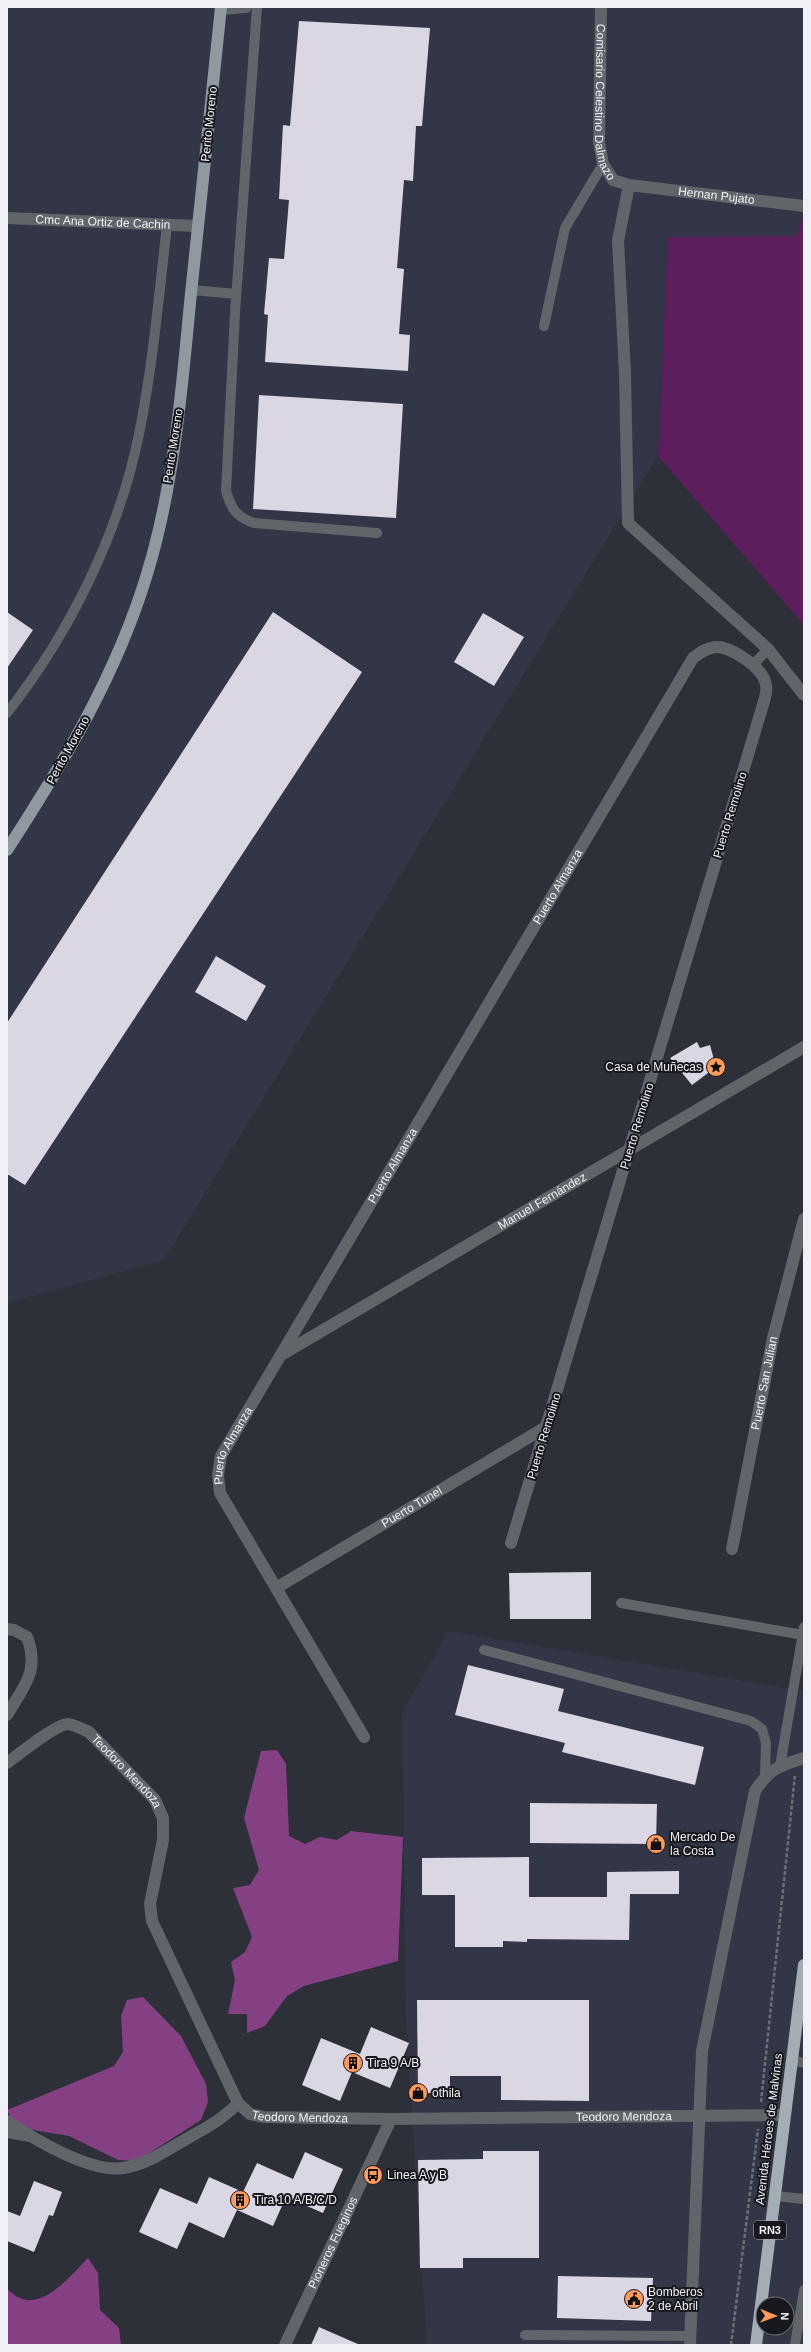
<svg xmlns="http://www.w3.org/2000/svg" width="811" height="2352" font-family="Arial,sans-serif">
<rect width="100%" height="100%" fill="#2d3039"/>
<path fill="#323646" fill-rule="evenodd" d="M7,7H804V212L797,236L669,237L658,456L164,1260L7,1303Z
M448,1631L804,1691V2345H427L406,2021L402,1713ZM763,2304H787V2328H763Z"/>
<path fill="#5c1e5c" d="M804,212V625L658,456L668,237L797,236Z"/>
<path fill="#844083" d="M277,1750L286,1764L289,1836L305,1844L320,1837L337,1840L351,1831L403,1837L398,1961L304,1986L287,1996L265,2026L247,2033V2014H228L235,1980L231,1962L245,1952L252,1937L233,1888L250,1885L259,1870L244,1818L261,1751Z
M143,1997L181,2036L206,2084L208,2102L201,2120L137,2161L118,2160L69,2136L15,2127L7,2110L114,2066L123,2052L121,2016L127,2000Z
M88,2258L98,2273L100,2310L119,2328L121,2345H7V2289C11,2292 15,2296 20,2298C45,2309 73,2273 88,2258Z"/>
<path fill="#dad6e3" d="M299,21L430,28L422,126H416L413,181L404,180L397,268L404,269L399,334L410,335L408,371L265,362L268,315L264,314L269,258L284,259L289,200L279,199L283,125L290,126Z
M259,395L403,404L396,518L253,509Z
M7,612L33,630L7,668Z
M273,612L362,672L25,1185L7,1174V1023Z
M483,613L524,637L494,686L454,662Z
M216,956L266,986L246,1021L195,992Z
M697,1042L700,1048L710,1045L716,1067L692,1085L670,1058Z
M591,1572V1619H510L509,1573Z
M468,1665L564,1689L558,1711L704,1747L695,1785L562,1752L565,1743L455,1715Z
M530,1803L657,1804L656,1844L530,1843Z
M529,1857V1897H607V1872L679,1871V1894H630L629,1940L527,1939V1942L503,1941V1947H455V1895H422V1858Z
M417,2000H589V2101L501,2100V2076H450V2093H418Z
M371,2027L409,2043L390,2088L352,2072L340,2101L302,2085L321,2038L360,2054Z
M483,2151H539V2258H463V2268H420L418,2160L483,2159Z
M305,2152L343,2169L323,2213L286,2197L273,2226L237,2210L224,2238L189,2222L177,2249L139,2232L160,2188L197,2204L209,2177L243,2192L257,2163L293,2179Z
M34,2181L62,2192L53,2216L49,2215L34,2252L7,2241V2211L20,2216Z
M558,2276L653,2278L651,2321L557,2318Z
M319,2327L360,2345H311Z"/>
<g fill="none" stroke-linecap="round" stroke-linejoin="round">
<path stroke="#6d6f77" stroke-width="2.5" stroke-dasharray="4 2" stroke-linecap="butt" d="M761,2102L795,1775
M731,2345L758,2129"/>
<path stroke="#616569" stroke-width="10" d="M257,7L235,313L226,491C231,508 236,517 254,523L377,533
M192,290L236,294
M544,326L565,228L603,164
M753,665L768,649
M7,713C69,634 119,534 139,434C153,365 159,295 167,225
M621,1603L803,1635
M484,1650L751,1721L762,1729L766,1743L765,1775
M780,1766L804,1627
M792,2060L804,2063
M7,2133L30,2137
M775,2196L804,2199
M525,2335L690,2336
M795,2345L804,2290"/>
<g stroke="#616569" stroke-width="12">
<path id="s1" d="M601,7L599,142L603,164L613,180L629,185L804,206"/>
<path d="M221,9L246,7"/>
<path d="M629,185L618,241L625,373L628,523L768,649L804,695"/>
<path id="s2" d="M7,218L198,226"/>
<path id="s3" d="M281,1355L804,1047"/>
<path id="s4" d="M732,1549L773,1338L804,1219"/>
<path id="s5" d="M276,1588L546,1427"/>
<path d="M7,1629L14,1630L27,1637C40,1671 24,1686 7,1715"/>
<path id="s6" d="M364,1737L220,1493L218,1475L221,1456L693,658C700,653 706,648 715,647C731,646 764,668 766,685C767,689 766,694 765,698L511,1543"/>
<path id="s7" d="M7,1763C18,1755 56,1724 68,1724C75,1725 82,1729 89,1732L155,1800L163,1818V1840L150,1904L152,1921L238,2103L250,2114L264,2117L391,2119L785,2115"/>
<path d="M7,2121C34,2139 90,2173 123,2168C144,2165 163,2153 181,2142C202,2130 221,2121 238,2103"/>
<path id="s8" d="M285,2345L391,2119"/>
<path d="M690,2345L702,2051L755,1791C770,1768 779,1766 804,1758"/>
</g>
<path stroke="#9099a1" stroke-width="12" d="M7,850C63,764 117,674 147,574C173,490 182,390 190,303C200,204 211,106 221,7"/>
<path stroke="#a3adb6" stroke-width="12" d="M756,2345L804,1965"/>
</g>
<defs>
<symbol id="sight-disc" viewBox="-11 -11 22 22"><circle r="9.5" fill="#ff9a5b" stroke="#16181c"/><path d="M0-6L1.8-2.2L6-1.7L2.9 1.2L3.7 5.4L0 3.3L-3.7 5.4L-2.9 1.2L-6-1.7L-1.8-2.2Z" fill="#111"/></symbol>
<symbol id="shop-disc" viewBox="-11 -11 22 22"><circle r="9.5" fill="#ff9a5b" stroke="#16181c"/><path d="M-5-2.5h2.3a2.7 3.5 0 0 1 5.4 0H5L5.5 6h-11ZM-1.5-2.5h3a1.5 2.3 0 0 0-3 0Z" fill="#111"/></symbol>
<symbol id="building-disc" viewBox="-11 -11 22 22"><circle r="9.5" fill="#ff9a5b" stroke="#16181c"/><path d="M-4-6H4V6H1V3H-1V6H-4ZM-2.5-4.3h1.7v1.8h-1.7ZM.8-4.3h1.7v1.8H.8ZM-2.5-1h1.7V.8h-1.7ZM.8-1h1.7V.8H.8Z" fill="#111"/></symbol>
<symbol id="bus-disc" viewBox="-11 -11 22 22"><circle r="9.5" fill="#ff9a5b" stroke="#16181c"/><path d="M-5-6H5V4H4V6H2V4H-2V6H-4V4H-5ZM-3.5-4V0h7V-4ZM-3.5 1.2v1.5H-2V1.2ZM2 1.2v1.5H3.5V1.2Z" fill="#111"/></symbol>
<symbol id="civic-disc" viewBox="-11 -11 22 22"><circle r="9.5" fill="#ff9a5b" stroke="#16181c"/><path d="M-.6-6.5H3V-4.5H.6V-3L4-1V1h2V6H-6V1h2V-1L-.6-3ZM-1.2 2.5V6h2.4V2.5Z" fill="#111"/></symbol>
</defs>
<g fill-rule="evenodd">
<use href="#sight-disc" x="705" y="1056" width="22" height="22"/>
<use href="#shop-disc" x="645" y="1833" width="22" height="22"/>
<use href="#building-disc" x="342" y="2052" width="22" height="22"/>
<use href="#shop-disc" x="407" y="2082" width="22" height="22"/>
<use href="#bus-disc" x="362" y="2164" width="22" height="22"/>
<use href="#building-disc" x="229" y="2189" width="22" height="22"/>
<use href="#civic-disc" x="623" y="2288" width="22" height="22"/>
</g>
<g text-anchor="middle" dominant-baseline="central" stroke-width="4" stroke-linejoin="round" paint-order="stroke">
<rect fill="#16181c" stroke="#aeb0b5" stroke-width="1" x="754" y="2221" width="32" height="18" rx="3"/>
<g font-size="11" font-weight="bold" fill="#eff1f7">
<text x="770" y="2230">RN3</text>
</g>
<g font-size="12" fill="#eff1f7" stroke="#16181c">
<text stroke="none"><textPath href="#s1" startOffset="96">Comisario Celestino Dalmazo</textPath></text>
<text transform="translate(209 124) rotate(-84)">Perito Moreno</text>
<text stroke="none"><textPath href="#s1" startOffset="281">Hernan Pujato</textPath></text>
<text stroke="none"><textPath href="#s2" startOffset="96">Cmc Ana Ortiz de Cachin</textPath></text>
<text transform="translate(173 446) rotate(-81)">Perito Moreno</text>
<text transform="translate(68 750) rotate(-61)">Perito Moreno</text>
<text transform="translate(730 815) rotate(-73)">Puerto Remolino</text>
<text stroke="none"><textPath href="#s6" startOffset="982">Puerto Almanza</textPath></text>
<text transform="translate(637 1126) rotate(-73)">Puerto Remolino</text>
<text stroke="none"><textPath href="#s6" startOffset="658">Puerto Almanza</textPath></text>
<text stroke="none"><textPath href="#s3" startOffset="303">Manuel Fernández</textPath></text>
<text stroke="none"><textPath href="#s4" startOffset="169">Puerto San Julian</textPath></text>
<text transform="translate(544 1436) rotate(-73)">Puerto Remolino</text>
<text stroke="none"><textPath href="#s6" startOffset="334">Puerto Almanza</textPath></text>
<text stroke="none"><textPath href="#s5" startOffset="158">Puerto Tunel</textPath></text>
<text stroke="none"><textPath href="#s7" startOffset="150">Teodoro Mendoza</textPath></text>
<text stroke="none"><textPath href="#s7" startOffset="582">Teodoro Mendoza</textPath></text>
<text stroke="none"><textPath href="#s7" startOffset="906">Teodoro Mendoza</textPath></text>
<text transform="translate(769 2129) rotate(-83)">Avenida Héroes de Malvinas</text>
<text stroke="none"><textPath href="#s8" startOffset="113">Pioneros Fueginos</textPath></text>
</g>
<g font-size="12" fill="#eff1f7" stroke="#16181c" text-anchor="start">
<text x="702" y="1067" text-anchor="end">Casa de Muñecas</text>
<text x="670" y="1837">Mercado De<tspan x="670" dy="14">la Costa</tspan></text>
<text x="367" y="2063">Tira 9 A/B</text>
<text x="432" y="2093">othila</text>
<text x="387" y="2175">Linea A y B</text>
<text x="254" y="2200">Tira 10 A/B/C/D</text>
<text x="648" y="2292">Bomberos<tspan x="648" dy="14">2 de Abril</tspan></text>
</g>
</g>
<rect width="811" height="2352" fill="none" stroke="#eff1f7" stroke-width="16"/>
<g transform="translate(775 2316) rotate(91)"><circle r="19" fill="#16181c" stroke="#6d6f74"/>
<path d="M0-3L7 15L0 10L-7 15Z" fill="#ff9a5b"/>
<text y="-6" font-size="11" font-weight="bold" text-anchor="middle" fill="#eff1f7">N</text>
</g>
</svg>
